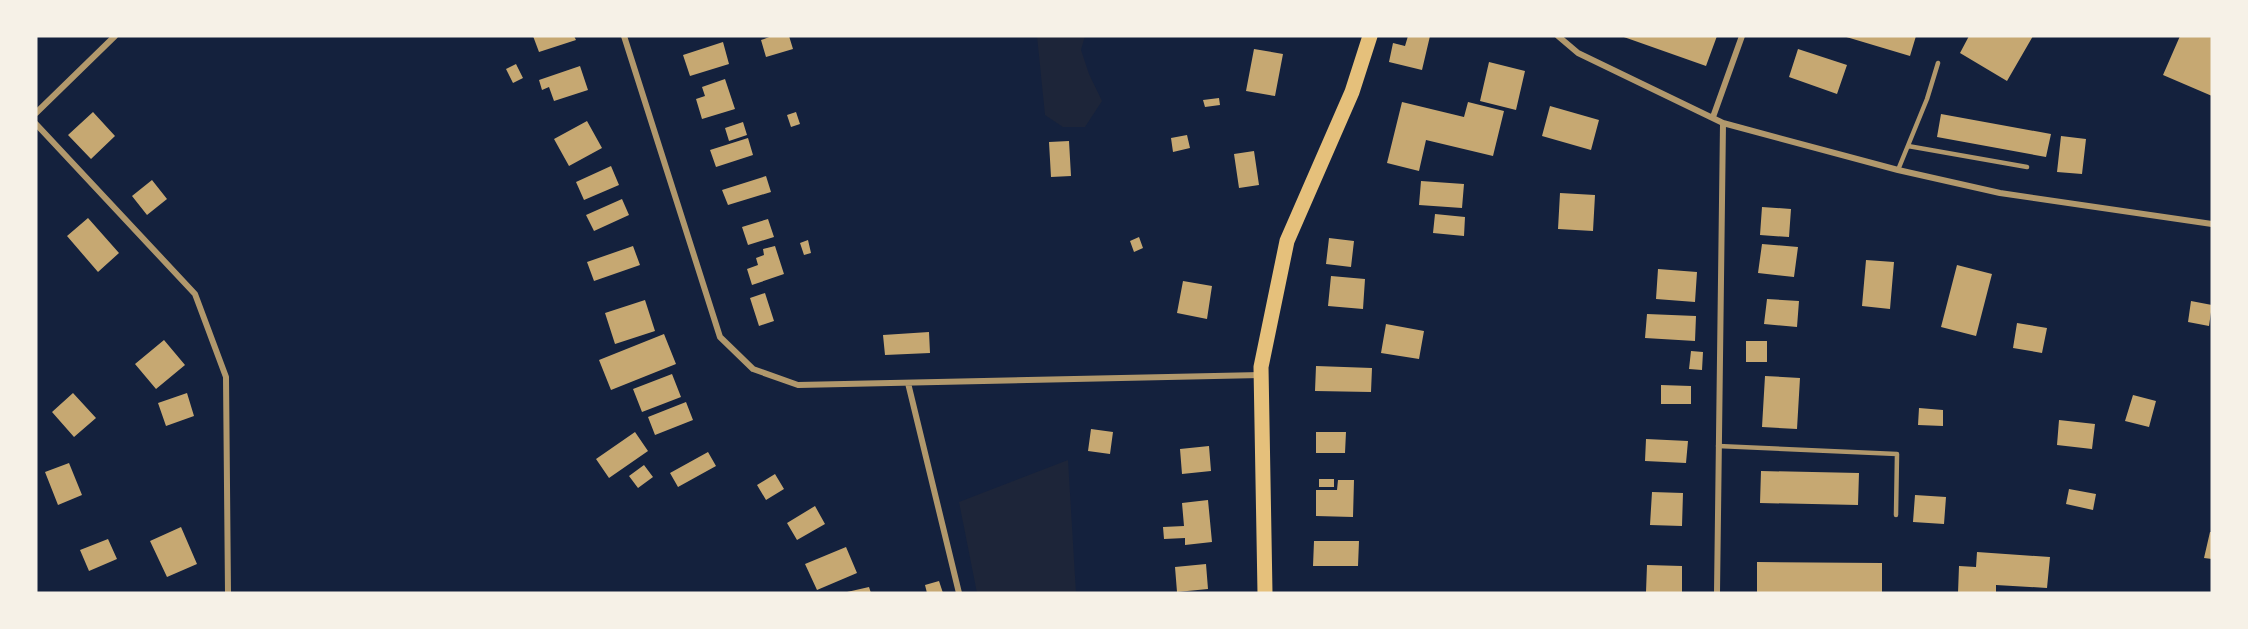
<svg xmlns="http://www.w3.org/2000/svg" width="2248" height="629" font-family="'Noto Serif',serif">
<rect width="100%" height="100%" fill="#14213d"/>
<path fill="#1d2539" d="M1037,36H1085L1081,50L1089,74L1102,101L1085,127H1063L1045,115Z
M1068,460L1076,593H977L959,502Z"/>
<path fill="#c6a872" d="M533,36H574L576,40L539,52Z
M772,36H789L793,49L766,57L761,40Z
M1408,36H1430L1422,70L1389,62L1393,43L1405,46Z
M1621,36H1717L1706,66Z
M1843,36H1916L1910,56Z
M1969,36H2033L2007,81L1960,53Z
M2180,36H2212V96L2163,75Z
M723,42L729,64L690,76L683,55Z
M1254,49L1283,54L1275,96L1246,91Z
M1798,49L1847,65L1837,94L1789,77Z
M1489,62L1525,71L1516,110L1480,101Z
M516,64L523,78L513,83L506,69Z
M580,66L588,90L554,101L549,87L542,90L539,80Z
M725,79L735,109L702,119L696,99L705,96L702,87Z
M1219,98L1220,105L1205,107L1203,100Z
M1402,102L1464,117L1468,102L1504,111L1493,156L1426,140L1419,171L1387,163Z
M1550,106L1599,120L1591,150L1542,136Z
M93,112L115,136L91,159L68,135Z
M796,112L800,124L791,127L787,115Z
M1941,114L2051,134L2046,157L1937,137Z
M587,121L602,148L569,166L554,139Z
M743,122L747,135L729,141L725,128Z
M1187,135L1190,148L1173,152L1171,138Z
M2061,136L2086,139L2082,174L2057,172Z
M748,138L753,155L716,167L710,150Z
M1069,141L1071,176L1051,177L1049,142Z
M1254,151L1259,185L1239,188L1234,154Z
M611,166L619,185L584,200L576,182Z
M766,176L771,192L728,205L722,190Z
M152,180L167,199L147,215L132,196Z
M1421,181L1464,184L1462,208L1419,205Z
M1560,193L1595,195L1593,231L1558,229Z
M622,199L629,215L594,231L586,215Z
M1762,207L1791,209L1789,237L1760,235Z
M1435,214L1465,217L1464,236L1433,233Z
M88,218L119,253L98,272L67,236Z
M768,219L774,237L748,245L742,227Z
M1139,237L1143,248L1134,252L1130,241Z
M1329,238L1354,241L1351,267L1326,264Z
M808,240L811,253L804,255L800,243Z
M1762,244L1798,247L1794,277L1758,273Z
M633,246L640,265L594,281L587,262Z
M775,246L784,274L752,285L747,269L758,265L756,258L764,255L763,249Z
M1866,260L1894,262L1890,309L1862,306Z
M1957,265L1992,274L1976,336L1941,327Z
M1658,269L1697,272L1695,302L1656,299Z
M1331,276L1365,279L1363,309L1328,306Z
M1183,281L1212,286L1207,319L1177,313Z
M765,293L774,321L759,326L750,298Z
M1767,299L1799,301L1797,327L1764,324Z
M645,300L655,331L615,344L605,313Z
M2191,301L2212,305L2209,326L2188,322Z
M1647,314L1696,316L1695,341L1645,338Z
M2017,323L2047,328L2042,353L2013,348Z
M1386,324L1424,331L1419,359L1381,353Z
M929,332L930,353L885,355L883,335Z
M664,334L676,364L611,390L599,360Z
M164,340L185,365L156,389L135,364Z
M1746,341H1767V362H1746Z
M1691,351L1703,352L1702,370L1689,369Z
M1316,366L1372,368L1371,392L1315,391Z
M672,374L681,397L642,412L633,389Z
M1765,376L1800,378L1797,429L1762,427Z
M1661,385L1691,386V404H1661Z
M73,393L96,418L74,437L52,412Z
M187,393L194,416L166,426L158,403Z
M2133,395L2156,401L2149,427L2125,421Z
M686,402L693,420L655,435L648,417Z
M1919,408L1943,410V426L1918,425Z
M2059,420L2095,424L2092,449L2057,445Z
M1091,429L1113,432L1110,454L1088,451Z
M635,432L648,451L609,478L596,459Z
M1316,432H1346L1345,453H1316Z
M1646,439L1688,441L1686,463L1645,461Z
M1209,446L1211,471L1182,474L1180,449Z
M708,452L716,466L678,487L670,473Z
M69,463L82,495L58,505L45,472Z
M644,465L653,477L638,488L629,476Z
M1761,471L1859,473L1858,505L1760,503Z
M775,474L784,489L766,500L757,485Z
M1319,479H1334V487H1319Z
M1338,480H1354L1353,517L1316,516V490H1337Z
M2069,489L2096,494L2093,510L2066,504Z
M1652,492L1683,493L1682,526L1650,525Z
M1915,495L1946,497L1944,524L1913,522Z
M1208,500L1212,542L1185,545V538L1164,539L1163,527L1184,526L1182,503Z
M815,506L825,524L797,540L787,523Z
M181,527L197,564L167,577L150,541Z
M2210,532H2212V559L2204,558Z
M108,539L117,559L89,571L80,550Z
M1314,541H1359L1358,566H1313Z
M846,547L857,573L817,590L805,564Z
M1977,552L2050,557L2047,588L1996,585V593H1958L1959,566L1976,567Z
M1757,562L1882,563V593H1757Z
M1206,564L1208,589L1177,592L1175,567Z
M1647,565L1682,566V592H1646Z
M939,581L943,593H927L925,585Z
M869,587L871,593H848L847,592Z"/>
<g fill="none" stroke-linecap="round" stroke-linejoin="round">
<path stroke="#b1986c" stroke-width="4.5" d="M1908,146L2027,167
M1898,170L1927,99L1938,63
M1718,446L1897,454L1896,515"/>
<path stroke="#b1986c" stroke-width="6" d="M624,36L720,337L753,369L798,385L1261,375
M1558,36L1578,53L1723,123L1898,170L2000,193L2212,224
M36,113L115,36
M1713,117L1742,36
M36,124L195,294L226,377L228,593
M908,383L959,593
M1717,593L1723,123"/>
<path stroke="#e5c07b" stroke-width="15" d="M1265,593L1261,367L1287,241L1352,92L1370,36"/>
</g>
<rect width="2248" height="629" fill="none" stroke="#f6f1e7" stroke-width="75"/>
</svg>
